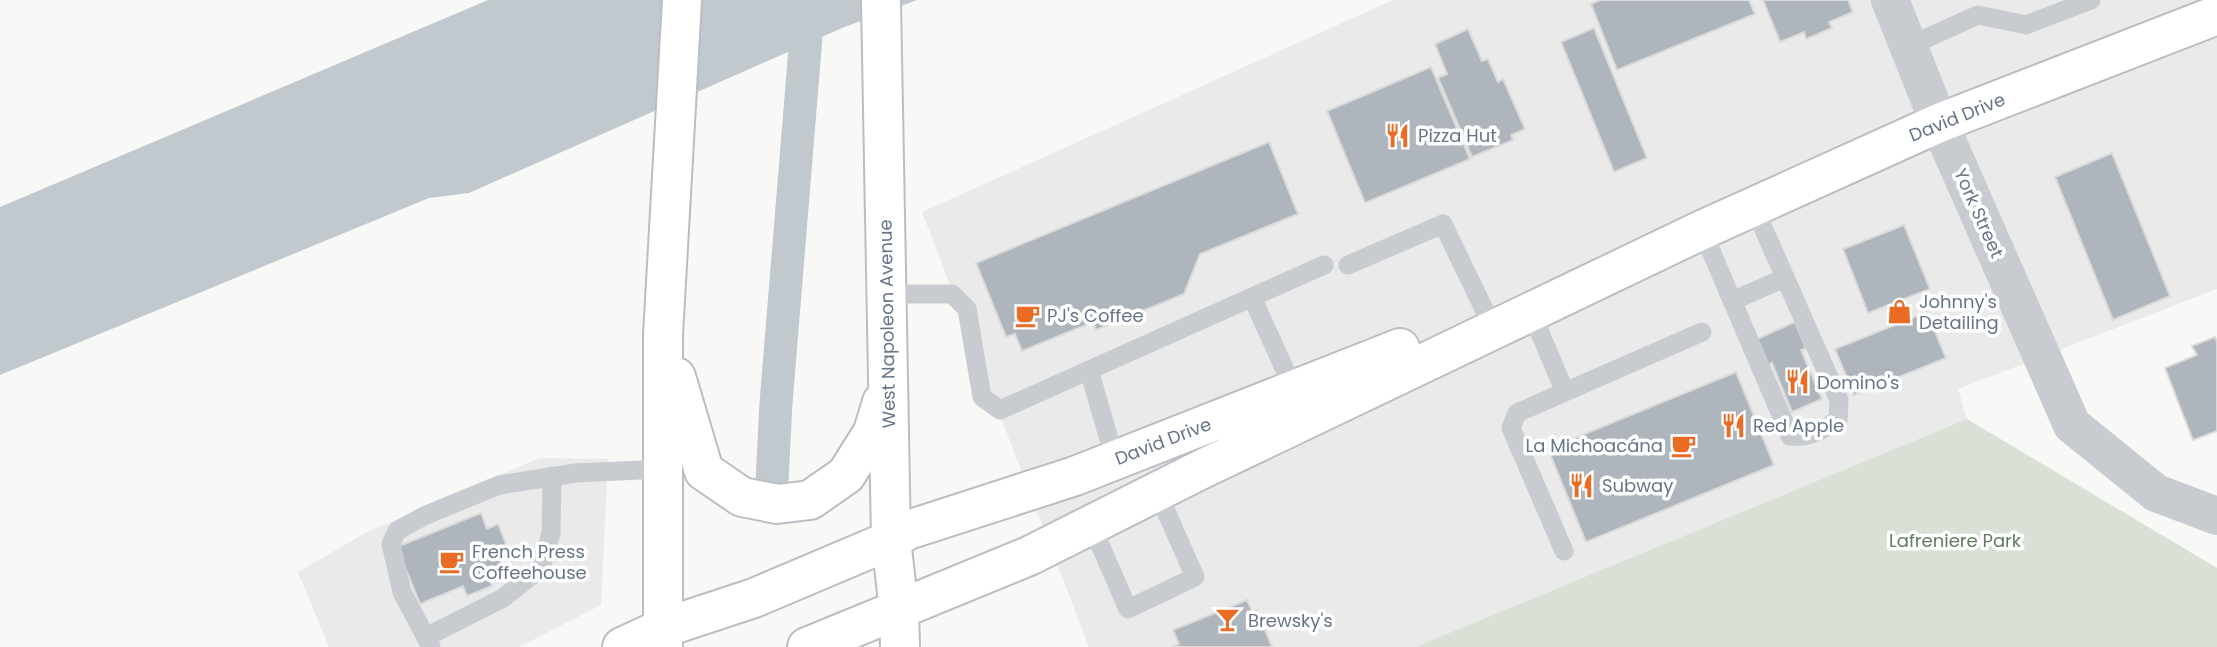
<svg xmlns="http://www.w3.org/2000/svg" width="2217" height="647" font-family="Poppins,sans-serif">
<rect width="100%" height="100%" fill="#f8f9f6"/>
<path fill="#e9eae9" d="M1393,0H2217V289L1958,389L1967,419L1415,647H1089L922,212Z
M540,458L608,459L601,605L519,647H329L298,572L367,532Z"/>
<path fill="#d9e1d7" d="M1967,419L2217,568V647H1415Z"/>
<path fill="#c1c9cf" d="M488,0H917L842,28L469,193L429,198L0,375V207Z"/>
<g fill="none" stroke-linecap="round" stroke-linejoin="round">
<path stroke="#c1c9cf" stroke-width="33" d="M772,481L776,403L809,0"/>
</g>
<path fill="#aeb5bc" stroke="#dadad8" stroke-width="2" d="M1601,0H1749L1755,14L1617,70L1591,4Z
M1763,0H1848L1853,12L1829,22L1832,28L1806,39L1804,32L1780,42Z
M1594,28L1647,158L1614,172L1561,42Z
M1468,29L1482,61L1488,59L1498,82L1503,79L1525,129L1511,135L1513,140L1472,157L1438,78L1447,74L1435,44Z
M1431,67L1470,159L1365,203L1327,111Z
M1269,142L1298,214L1200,254L1184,294L1096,330L1093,322L1022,351L1015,334L1006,337L976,263Z
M2112,153L2170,296L2113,320L2055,177Z
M1904,225L1930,289L1868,313L1843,249Z
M1927,312L1946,358L1854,395L1835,349Z
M1795,322L1806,348L1801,350L1822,399L1792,412L1772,363L1768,365L1757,339Z
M2215,337L2217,342V431L2193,440L2165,368L2197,355L2192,346Z
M1736,372L1774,465L1586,542L1548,449Z
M481,513L487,529L498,524L508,549L498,554L504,569L488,576L492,586L467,596L463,586L420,604L397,547Z
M1247,600L1252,611L1257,610L1272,647H1172L1179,644L1173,630Z"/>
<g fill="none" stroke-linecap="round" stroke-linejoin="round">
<defs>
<path id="secondary" d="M881,0L891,540L899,610L900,647
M676,377L704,471L742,497L777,504L810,500L846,475L873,432L882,402
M622,647L663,628L754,598L891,540L908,530L1075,476L1400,348
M663,647V335L682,0
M807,647L1029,556L1198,471L1702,230L1939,123L2217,15"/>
</defs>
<use href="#secondary" stroke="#babec4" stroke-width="42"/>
<path stroke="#c8cbcf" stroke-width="19" d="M1909,46L1978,15L2026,25L2091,0
M1702,230L1790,436C1810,438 1822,431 1838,419L1839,400L1754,207
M1348,265L1443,224L1494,330
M887,294H952L967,309L982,397L1000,410L1324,265
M1252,297L1294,390
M1732,301L1785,278
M1529,307L1565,392
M1089,370L1115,460
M1091,524L1128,609L1195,577L1157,491
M1564,551L1511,428L1517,413L1702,332
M426,637L503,598L541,568L551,533L552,476
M431,647L402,592L391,544L397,531L424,516L499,485L576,473L663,469"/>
<path stroke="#c8cbcf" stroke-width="38" d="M1890,0L1939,123L2072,425L2156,493L2217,516"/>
<use href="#secondary" stroke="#fff" stroke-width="38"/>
</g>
<defs>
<symbol id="restaurant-bare" viewBox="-9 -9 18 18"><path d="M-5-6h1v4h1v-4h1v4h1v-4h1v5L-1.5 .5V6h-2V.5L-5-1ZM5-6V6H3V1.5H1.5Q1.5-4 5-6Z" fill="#ea6c24" stroke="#fff" stroke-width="2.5" paint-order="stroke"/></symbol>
<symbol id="shop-bare" viewBox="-9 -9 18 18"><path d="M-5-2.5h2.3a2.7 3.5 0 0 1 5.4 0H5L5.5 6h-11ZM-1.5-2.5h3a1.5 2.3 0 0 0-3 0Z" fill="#ea6c24" stroke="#fff" stroke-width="2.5" paint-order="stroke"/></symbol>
<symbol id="cafe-bare" viewBox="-9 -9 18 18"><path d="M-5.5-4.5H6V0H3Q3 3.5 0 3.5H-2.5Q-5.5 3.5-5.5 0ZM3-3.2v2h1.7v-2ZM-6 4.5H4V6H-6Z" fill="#ea6c24" stroke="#fff" stroke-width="2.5" paint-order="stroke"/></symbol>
<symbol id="bar-bare" viewBox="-9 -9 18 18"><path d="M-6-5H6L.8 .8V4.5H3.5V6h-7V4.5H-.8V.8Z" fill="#ea6c24" stroke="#fff" stroke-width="2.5" paint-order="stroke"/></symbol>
</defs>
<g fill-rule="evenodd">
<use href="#restaurant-bare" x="1380" y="118" width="35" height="35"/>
<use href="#shop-bare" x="1882" y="294" width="35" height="35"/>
<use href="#cafe-bare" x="1010" y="298" width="35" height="35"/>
<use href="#restaurant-bare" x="1780" y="364" width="35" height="35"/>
<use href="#restaurant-bare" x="1716" y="408" width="35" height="35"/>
<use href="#cafe-bare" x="1666" y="428" width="35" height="35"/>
<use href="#restaurant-bare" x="1564" y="468" width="35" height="35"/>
<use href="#cafe-bare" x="434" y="544" width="35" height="35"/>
<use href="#bar-bare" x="1210" y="602" width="35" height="35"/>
</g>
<g text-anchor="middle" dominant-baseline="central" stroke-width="7" stroke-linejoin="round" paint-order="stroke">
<g font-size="18" fill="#667588" stroke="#fff">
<text transform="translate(1957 117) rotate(-22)">David Drive</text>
<text transform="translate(1979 213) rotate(66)">York Street</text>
<text transform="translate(887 324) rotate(-91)">West Napoleon Avenue</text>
<text transform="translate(1163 441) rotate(-21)">David Drive</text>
</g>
<g font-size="18" fill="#667588" stroke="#fff" text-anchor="start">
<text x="1418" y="135">Pizza Hut</text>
<text x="1919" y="301">Johnny's<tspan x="1919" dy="21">Detailing</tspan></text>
<text x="1047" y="315">PJ's Coffee</text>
<text x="1817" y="382">Domino's</text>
<text x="1753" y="425">Red Apple</text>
<text x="1663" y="445" text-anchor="end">La Michoacána</text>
<text x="1602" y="485">Subway</text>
<text x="472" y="551">French Press<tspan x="472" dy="21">Coffeehouse</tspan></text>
<text x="1248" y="620">Brewsky's</text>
</g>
<g font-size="18" fill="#637a62" stroke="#fff">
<text x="1955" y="540">Lafreniere Park</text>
</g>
</g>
</svg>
